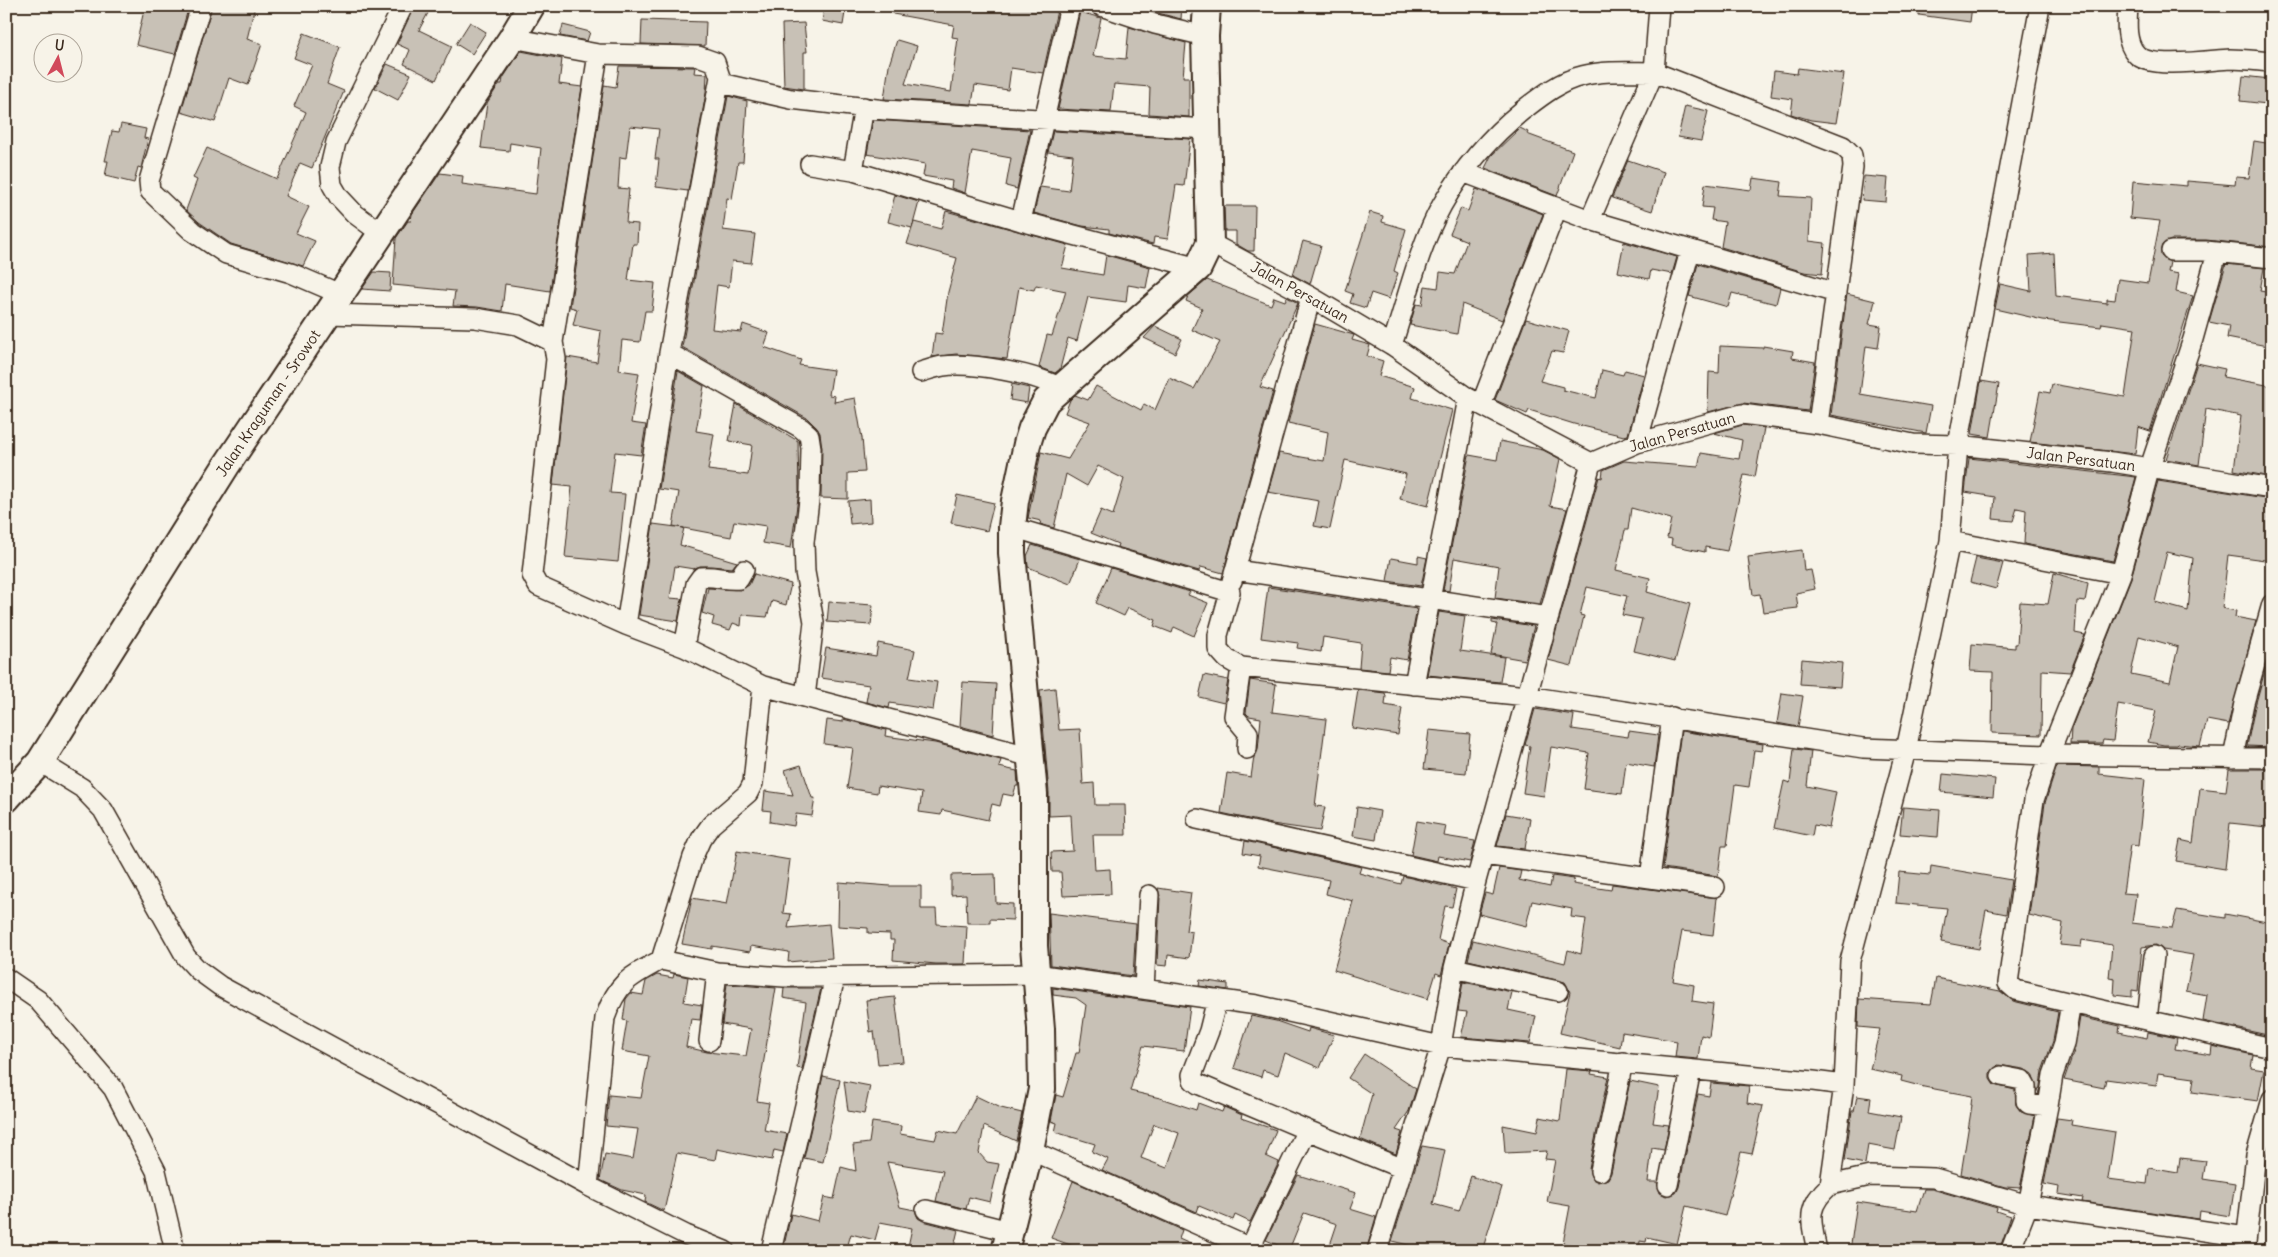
<svg xmlns="http://www.w3.org/2000/svg" width="2278" height="1257" font-family="Delius,sans-serif">
<rect width="100%" height="100%" fill="#f7f3e8"/>
<filter id="ink" filterUnits="userSpaceOnUse"><feTurbulence type="fractalNoise" baseFrequency=".02" numOctaves="2"/><feDisplacementMap in="SourceGraphic" scale="10" xChannelSelector="R" yChannelSelector="G"/><feConvolveMatrix kernelMatrix="1 2 1 2 8 2 1 2 1" color-interpolation-filters="sRGB"/></filter>
<g filter="url(#ink)">
<path fill="#c8c1b6" stroke="#3b2a1e" fill-rule="evenodd" d="M145,6H189L175,54L136,45Z
M212,6H255L247,39L262,44L248,85L229,78L215,122L181,112Z
M414,6L428,13L419,30L452,46L436,80L404,64L410,50L397,44Z
M825,6H846L843,25L822,21Z
M894,6H1058L1043,73L1011,68L1008,90L975,85L972,104L884,99L889,65L897,40L917,46L905,84L951,92L958,38L952,37L954,25L893,14Z
M1137,6H1182L1181,19L1158,13Z
M1919,6H1972L1970,22L1919,15Z
M1080,12L1101,18L1093,56L1126,59L1129,27L1186,43L1183,77H1189V117L1149,114L1150,87L1114,84L1111,112L1058,109Z
M642,20L706,22L705,46L641,44Z
M470,22L486,32L472,54L456,44Z
M804,23L807,52H804V89L784,86L782,24Z
M563,25L590,32L587,41L560,36Z
M304,33L340,47L327,84L344,91L312,168L300,163L286,196L309,207L296,233L315,241L303,266L231,244L199,222L186,210L197,180L193,178L207,148L277,179L306,112L294,106L312,65L294,58Z
M521,51L562,59L559,84L582,87L550,291L505,284L502,311L477,307L453,306L455,291L393,285L396,238L408,221H411L412,214L440,173L463,176L462,184L536,194L541,148L510,143L509,151L481,148L487,103L499,84H502L503,78Z
M387,64L411,74L398,100L375,88Z
M619,66L695,67L694,73L707,74L706,93L688,191L656,187L659,159H655L659,129L630,126L626,158L620,157L618,188L629,189L626,223L638,224L637,244H633L628,280L655,283L652,311H645L640,342L622,340L619,370L639,373L631,423L646,425L641,455L615,452L610,493L625,494L618,562L565,557L572,487L553,485L567,357L597,362L601,331L573,325L577,309L570,307L604,85L616,87Z
M1798,68L1844,74L1836,123L1811,120L1791,114L1793,99L1771,96L1774,71L1797,74Z
M2243,76L2270,79L2267,104L2240,101Z
M728,96L747,101L745,135L743,162H738L732,199L727,198L723,230L755,234L751,263L732,261L729,287L717,285L712,329L741,332L743,324L769,333L764,347L801,360L799,365L833,370L829,395L835,396L834,402L855,398L862,438L865,472L848,473V499L821,498L822,448L820,433L816,427L807,418L682,347Z
M1685,106L1708,111L1701,141L1678,137Z
M873,120L1030,130L1017,189L1006,186L1011,158L972,151L965,193L951,188L952,181L923,176L925,164L867,154Z
M121,124L146,129L144,138L148,139L141,168L138,167L134,183L105,176L108,161H105L112,131L119,132Z
M1520,128L1528,132L1527,134L1573,151L1557,196L1485,168L1491,156Z
M1053,131L1190,139L1184,186L1176,185L1168,239L1154,237L1153,244L1109,233V229L1082,226L1034,213L1040,187L1069,191L1073,155L1048,152Z
M2254,141L2272,144V247L2206,240H2171L2162,245L2161,256L2170,262L2168,272L2179,274L2176,292L2193,296L2150,431L2138,427L2135,454L2030,442L2040,391L2050,393L2052,384L2125,397L2135,328L2102,323L2101,327L2043,320L1995,309L2000,284L2031,291L2029,255L2054,253L2056,296L2107,303V299L2115,300L2118,279L2148,283L2160,221L2130,218L2133,181L2187,186V181L2235,185L2236,177L2249,178Z
M1628,160L1664,172L1652,211L1612,198Z
M1864,176L1888,178L1886,202L1862,200Z
M1753,178L1782,182L1780,196L1811,198L1809,241L1825,243L1822,274L1804,272L1721,247L1725,222L1711,220L1713,208L1702,207L1705,184L1751,190Z
M1476,189L1543,214L1502,320L1462,304L1457,334L1410,325L1416,304L1422,305L1425,286L1438,288L1440,272L1455,274L1467,241L1450,234L1461,208L1468,211Z
M895,195L919,202L912,228L888,222Z
M1224,206H1255L1254,251H1248L1236,244V231H1225Z
M946,211L1068,245L1062,268L1103,275L1106,255L1150,267L1146,288L1128,285L1126,302L1088,297L1077,341L1068,338L1060,369L1055,373L1039,367L1047,335L1052,336L1066,291L1036,285L1034,290L1019,287L1007,359L956,354L932,357L935,333L942,334L948,292L957,258L907,244L914,222L941,229Z
M1370,212L1383,216L1382,222L1406,229L1394,271L1398,273L1389,299L1371,293L1366,308L1350,303L1353,294L1345,291Z
M1303,241L1321,246L1310,284L1293,275Z
M1624,242L1677,257L1672,274L1651,270L1649,279L1618,272Z
M1698,264L1780,288L1776,304L1732,293L1728,307L1689,296Z
M2226,264L2264,268L2260,291L2272,293V347L2227,338L2229,326L2209,322Z
M374,272L391,273L390,291L362,289Z
M1207,280L1271,305L1274,297L1285,301L1287,297L1298,303L1260,387L1273,391L1223,573L1201,567L1199,571L1117,547L1118,544L1091,533L1101,510L1113,515L1124,479L1098,466L1087,486L1066,474L1054,528L1040,524L1041,521L1028,518L1041,452L1068,459L1090,422L1065,413L1070,400L1075,395L1088,400L1096,386L1141,410L1144,404L1155,410L1169,378L1194,389L1220,342L1192,330L1202,308L1186,301L1188,296Z
M1847,294L1875,301L1869,324L1881,326L1878,348L1866,346L1860,394L1931,406L1926,433L1831,415Z
M1526,319L1569,331L1563,353L1552,351L1540,381L1563,387V390L1596,398L1602,370L1623,375L1625,370L1644,375L1628,435L1624,436L1574,424L1529,410L1527,414L1495,400Z
M1315,324L1354,335L1352,340L1370,345L1367,356L1383,361L1379,376L1415,387L1412,398L1452,410L1428,506L1400,499L1406,474L1345,460L1330,529L1314,526L1319,501L1268,492L1279,453L1324,461L1328,432L1288,423Z
M1155,326L1182,339L1175,353L1144,338Z
M1720,346L1763,348V346L1793,351L1792,358L1815,362L1808,411L1743,403L1708,412L1709,372L1719,373Z
M2197,363L2225,369L2223,377L2272,386V477L2234,470L2241,416L2206,409L2199,465L2166,459Z
M678,371L704,386L696,431L714,434L708,470L748,475L752,445L729,441L736,404L798,441L799,491L791,548L763,543L766,526L734,521L731,537L673,526L679,492L659,489Z
M1981,381L1999,384L1990,437L1972,434Z
M1012,384L1029,388L1027,403L1010,400Z
M1743,425L1764,428L1755,477L1744,475L1727,551L1705,547V552L1671,545L1672,539L1667,538L1671,519L1631,508L1628,530H1625L1616,570L1650,578L1647,592L1690,604L1675,661L1634,651L1642,619L1622,615L1627,596L1587,587L1580,615L1584,616L1572,666L1548,660L1599,477L1602,478L1603,470L1624,461L1698,467L1701,453L1739,459L1742,440L1714,433Z
M1500,441L1543,450L1560,459L1550,506L1567,509L1540,604L1495,598L1499,566L1454,558L1449,591L1443,590L1469,455L1497,460Z
M1969,458L2136,477L2113,561L2024,544L2026,510L2017,508L2013,521L1993,519L1995,497L1965,492Z
M2158,481L2271,499L2267,536H2272V561L2228,555L2222,608L2236,611L2235,617L2256,621L2228,724L2207,720L2200,746L2178,744L2177,745H2164L2148,742L2156,711L2118,704L2113,741L2103,740L2102,744H2070L2071,729L2131,578ZM2167,552L2193,558L2188,611L2155,602ZM2139,636L2178,647L2170,682L2131,674Z
M957,495L994,503L987,531L951,523Z
M870,499L871,522L850,524L848,501Z
M653,524L684,528L680,545L737,562L732,568L711,566H700L694,569L675,566L670,598L682,599L678,621L639,615Z
M1032,545L1080,559L1070,584L1028,567L1027,556Z
M1802,550L1804,571L1811,570L1815,589L1796,593L1798,608L1763,612L1760,594L1753,595L1748,557Z
M1418,556L1427,558L1421,586L1387,581L1391,558L1418,563Z
M1976,558L2003,563L1996,589L1970,582Z
M1111,568L1190,592L1188,595L1208,603L1194,636L1174,627L1172,633L1154,626L1156,620L1128,608L1124,616L1096,603Z
M2054,573L2088,583L2085,602L2077,601L2075,633L2085,635L2070,672L2042,670L2041,735L1992,733L1993,672L1970,671L1972,644L2015,648V644H2017L2020,602L2048,604Z
M754,574L791,584L786,605L772,601L767,617L742,615L741,626L733,623L730,630L712,625L714,617L702,613L708,588L740,590L749,585Z
M1268,587L1417,609L1407,660L1390,657L1388,671L1359,668L1361,643L1323,637L1321,652L1297,648L1298,643L1261,638Z
M829,602L873,605L871,625L827,622Z
M1439,612L1465,616L1460,651L1504,657L1500,682L1427,675Z
M1492,620L1534,626L1525,660L1491,654L1497,624L1492,623Z
M878,643L915,650L909,678L937,682L933,710L890,703L889,708L866,702L869,685L821,678L826,648L876,656Z
M2272,646V747L2247,746L2255,706Z
M1802,659L1842,663L1840,687L1800,684Z
M1204,675L1228,680L1224,703L1199,697Z
M1250,680L1276,684L1272,712L1326,719L1315,806L1325,807L1320,831L1272,824L1221,813L1227,773L1251,777L1254,757L1258,750L1261,718L1249,716L1246,713Z
M963,682L996,684L993,735L960,726Z
M1055,688L1059,730L1080,729L1083,784L1094,783L1095,805H1125L1126,835H1093L1095,870L1110,869L1111,894L1063,896L1061,872H1052L1051,852L1073,851L1071,815L1049,816V793L1040,690Z
M1358,690L1385,693L1386,696L1385,705L1402,708L1398,735L1352,728Z
M1782,693L1803,696L1798,727L1777,723Z
M1535,709L1574,715L1572,729L1628,737L1629,731L1658,735L1654,767L1626,762L1622,794L1584,789L1589,753L1551,747L1544,796L1523,793L1530,746L1525,745Z
M843,719L886,730L885,736L935,743L1001,760L999,767L1017,771L1018,786H1016L1013,796L1003,794L1000,806L992,804L988,820L942,810L941,815L919,812L922,793L878,786L877,793L847,788L853,748L824,744L827,720L843,722Z
M1429,730L1470,734L1466,773L1424,769Z
M1681,731L1763,744L1762,751L1754,750L1749,787L1735,785L1727,846H1722L1718,876L1663,868Z
M1794,749L1811,751L1807,786L1836,792L1829,828L1814,825L1812,836L1774,828L1784,781L1790,783Z
M801,765L812,798H815L812,816L796,814L794,826L770,822L771,811L763,810L765,791L793,795L785,770Z
M2057,766L2099,767V774L2145,779L2138,846L2130,845L2123,893L2136,894L2132,923L2172,928L2177,910L2225,918V914L2272,923V1036L2203,1021L2207,995L2186,991L2193,955L2163,950L2156,945L2142,947L2138,991L2132,990V997L2114,995L2115,979L2109,978L2112,945L2082,940L2081,947L2060,945L2063,923L2029,915L2045,803Z
M2229,769H2272V789L2267,827L2230,823L2225,869L2176,861L2180,840L2193,843L2200,788L2226,791Z
M1943,774L1995,779L1993,797L1941,792Z
M1357,807L1380,811L1376,840L1353,836Z
M1903,807L1940,810L1938,837L1900,834Z
M1506,814L1530,818L1525,849L1497,846Z
M1417,821L1446,826L1444,836L1475,841L1470,862L1438,856L1437,861L1411,855Z
M1245,841L1361,867L1359,873L1401,884L1403,876L1456,889L1452,907L1445,906L1438,940L1449,944L1441,975L1436,973L1428,999L1334,970L1353,901L1326,894L1329,880L1258,866L1260,856L1243,853Z
M737,851L790,860L783,913L791,914L788,928L829,924L832,958L788,962L789,952L751,946L750,952L712,946V949L682,944L692,898L727,904Z
M1931,866L2011,880L2006,914L1986,910L1979,949L1941,942L1947,908L1896,903L1899,872L1930,875Z
M1499,868L1521,871L1519,880L1550,887L1552,876L1574,879L1573,884L1611,890L1612,884L1717,898L1713,935L1682,931L1673,981L1694,985L1692,1001L1713,1004L1709,1037L1701,1035L1698,1059L1675,1057L1677,1041L1622,1032L1620,1047L1560,1033L1570,992L1565,982L1468,960L1473,940L1565,963L1568,950L1581,954L1586,919L1571,917L1572,909L1532,901L1526,926L1479,914L1485,893L1493,895Z
M995,874L996,903L1013,904V920L990,919V923H967L966,894L951,895V875Z
M839,882L890,886H921V909H936L937,924L967,926L965,964H936L893,960L894,940H890V934L868,933V928L838,926Z
M1158,888L1191,893L1186,931L1192,932L1189,958L1168,955L1167,966L1157,965L1160,896Z
M1049,913L1136,924L1133,976L1051,965Z
M674,974L688,977L684,1002L702,1005L700,1020L691,1019L686,1047L707,1052L746,1056L751,1029L722,1024L727,984L776,988L757,1101L769,1103L764,1130L787,1134L783,1152L774,1150L772,1160L717,1149L715,1160L677,1153L664,1211L645,1202L646,1195L622,1190L600,1180L605,1154L633,1159L638,1129L606,1126L609,1095L641,1098L649,1056L622,1051L627,1021L623,1020L626,999L631,993L643,995L646,981L657,975L673,978Z
M1936,978L2000,991L2013,1001L2058,1012L2053,1041L2042,1071L2039,1094L2032,1074L2024,1069L1998,1065L1990,1073V1079L1994,1085L2015,1090L2016,1105L2021,1112L2035,1116L2020,1188L2005,1187L1961,1174L1972,1105H1971L1972,1096L1924,1087L1901,1081L1902,1076L1870,1069L1880,1029L1858,1027L1859,999L1931,1004Z
M1200,980L1228,984V990L1199,986Z
M1463,982L1512,992L1508,1010L1536,1016L1530,1043L1461,1037L1467,1012L1458,1011Z
M784,988H821L802,1069L797,1068L806,1002L783,998Z
M1053,988L1190,1007L1184,1051L1143,1046L1130,1091L1160,1098L1196,1110L1198,1103L1222,1112L1224,1107L1242,1115L1241,1118L1276,1130L1266,1156L1279,1162L1250,1222L1235,1215L1233,1220L1199,1206L1197,1212L1102,1170L1108,1159L1092,1152L1095,1144L1055,1132L1057,1123L1051,1121L1056,1095L1063,1097L1076,1053H1079L1086,1005L1076,998L1053,995ZM1154,1124L1179,1133L1167,1168L1141,1158Z
M895,997L903,1062L878,1064L874,1031L870,1032L866,1000Z
M1251,1016L1276,1021L1308,1032L1309,1028L1334,1035L1320,1068L1285,1053L1278,1075L1263,1070L1261,1077L1234,1068Z
M2080,1017L2120,1026L2119,1032L2147,1038L2148,1032L2177,1038L2175,1049L2211,1055L2212,1046L2253,1055L2251,1068L2264,1070L2258,1101L2192,1092L2194,1078L2158,1073L2156,1086L2106,1079L2104,1088L2064,1080L2075,1048Z
M1364,1054L1416,1089L1409,1111L1396,1130L1402,1132L1396,1154L1360,1139L1372,1094L1348,1078Z
M1566,1069L1592,1071L1591,1074L1608,1077L1589,1169L1592,1179L1598,1182L1608,1179L1611,1173L1630,1081L1659,1087L1653,1123L1669,1125L1664,1150L1652,1148L1648,1182H1657L1660,1193L1666,1196L1676,1193L1679,1187L1698,1094L1709,1096L1711,1083L1749,1086L1747,1103L1763,1106L1752,1154L1741,1152L1725,1216L1686,1206L1677,1244L1647,1237L1646,1242L1640,1241L1639,1251H1612L1563,1243L1570,1206L1547,1202L1555,1160L1545,1159L1547,1151L1505,1153L1503,1125L1537,1132L1540,1117L1560,1121Z
M823,1076L840,1080L823,1162L804,1158Z
M844,1081L870,1086L864,1114L848,1111Z
M976,1096L1001,1108L1022,1113L1016,1141L984,1126L979,1153L987,1162L999,1164L990,1202L969,1197L966,1209L936,1201L943,1171L887,1162L900,1207L915,1210L918,1218L923,1221L958,1230L953,1251H907L912,1228L880,1222L875,1240L851,1234L846,1251H808L791,1246L790,1251L783,1250L791,1214L818,1221L824,1197L834,1199L841,1167L856,1171L853,1145L869,1143L872,1122L901,1126L900,1134L935,1140L938,1130L957,1134Z
M1857,1096L1871,1098L1869,1111L1901,1117L1895,1150L1868,1145L1865,1164L1845,1160L1852,1111H1854Z
M2057,1118L2072,1120L2071,1125L2115,1132L2108,1179L2147,1184L2149,1168L2178,1173L2180,1158L2206,1161L2203,1179L2235,1184L2230,1216L2200,1211L2199,1219L2082,1202L2083,1198L2058,1194L2059,1187L2044,1184Z
M1422,1146L1445,1150L1433,1204L1459,1211L1471,1176L1502,1187L1482,1251H1424V1249L1392,1241Z
M1298,1175L1356,1193L1350,1209L1376,1217L1366,1251H1328L1337,1224L1304,1213L1289,1250L1266,1240Z
M1073,1181L1182,1230L1179,1239L1206,1251H1087L1051,1238Z
M1924,1189H1932L1997,1208L1996,1211L2011,1216L1999,1251H1850L1857,1202L1917,1211Z"/>
<g fill="none" stroke-linecap="round" stroke-linejoin="round">
<defs>
<path id="street" d="M201,6L149,181L150,191L192,231L226,254L291,273L340,294
M1101,6L1155,24L1205,36
M2128,6C2127,22 2125,42 2136,54C2150,70 2210,60 2230,59C2244,59 2258,61 2272,62
M512,38L598,54L698,56L715,62L720,77L669,353L626,625
M720,83L791,99L885,110L1208,129
M810,164L853,171L1021,221L1198,268
M853,171L864,107
M1463,172L1590,220L1836,293
M1590,220L1654,72L1843,146L1852,155L1853,167L1818,424
M1021,221L1070,6
M382,234L355,214L339,197L332,185L330,167L336,142L403,6
M1210,243L1311,297L1392,345L1468,398L1591,463
M2171,251H2206L2272,258
M2217,253L2193,339L2150,467L2121,574L2049,755L2034,800L2008,983L2016,990L2071,1003L2272,1048
M327,314L475,318L518,325L553,342
M1392,345C1407,300 1419,246 1442,205C1463,168 1490,137 1523,110C1540,97 1560,81 1582,76C1605,70 1630,72 1654,72L1659,6
M669,353L801,428L809,435L811,448L810,492L804,542L805,572L814,622L805,697
M921,372C928,370 936,367 943,366C972,362 1036,374 1060,388
M1481,405L1557,208
M1637,443L1690,251
M1591,463L1637,443L1742,414L1818,424L1913,444L1958,445L2112,462L2272,488
M1012,527L1230,592L1218,635V649L1227,659L1241,667L1527,696L1863,748L2049,755L2272,758
M1950,541L2121,574
M1235,570L1549,617
M1232,581L1311,297
M684,647L696,584L701,577C715,575 726,581 739,579L744,570
M1241,667L1234,716L1248,733L1247,749
M1414,685L1468,398
M763,686L1032,757
M2233,758L2244,703L2272,604
M40,762L82,788L103,810L186,957L198,970L220,986L588,1186L686,1235L725,1251
M1197,819L1476,881
M1484,855L1715,887
M1650,878L1672,717
M661,960L717,972L784,977L1035,974L1257,1005L1441,1046L1813,1081L1844,1085
M1454,968L1558,991
M6,978L38,1000L113,1088L156,1171L175,1251
M1144,989L1149,895
M1217,999L1209,1031L1192,1075L1193,1080L1198,1084L1307,1130
M2147,1020L2154,956
M709,1041L717,972
M2001,1076L2022,1080L2026,1087V1101L2029,1104L2048,1106L2053,1075L2064,1044L2071,1003
M1030,1150L1257,1251
M1600,1171L1623,1062
M1668,1185L1691,1070
M1830,1185L1870,1176L1934,1178L2028,1205L2246,1237
M588,1186L605,1018C617,983 629,977 661,960L693,857L701,839L711,825L748,793L753,783L763,686L684,647L626,625L538,586L532,575L556,359L553,342L598,54
M926,1210L1009,1231
M1250,1248L1307,1130L1401,1168
M771,1251L835,977
M1377,1251L1441,1046L1454,968L1476,881L1591,463
M1817,1251C1811,1220 1805,1208 1830,1185L1844,1085L1850,961L1906,750L1950,541L1958,445L2040,6
M2010,1251L2028,1205L2048,1106
M2245,1251L2256,1155L2272,1099"/>
<path id="secondary" d="M6,799L40,762L226,466L512,38L531,6
M1005,1251L1030,1150L1042,1089L1041,1029L1034,946V794L1012,553V527L1015,501L1027,444L1032,428L1046,401L1198,268L1210,243L1205,36L1207,6"/>
</defs>
<use href="#street" stroke="#3b2a1e" stroke-width="22"/>
<use href="#secondary" stroke="#3b2a1e" stroke-width="30"/>
<use href="#street" stroke="#f7f3e8" stroke-width="19"/>
<use href="#secondary" stroke="#f7f3e8" stroke-width="26"/>
</g>
</g>
<g text-anchor="middle" dominant-baseline="central" stroke-width="4.5" stroke-linejoin="round" paint-order="stroke">
<g font-size="15" fill="#3b2a1e" stroke="#f7f3e8">
<text transform="translate(1300 292) rotate(29)">Jalan Persatuan</text>
<text transform="translate(268 403) rotate(-56)">Jalan Kraguman - Srowot</text>
<text transform="translate(1682 432) rotate(-16)">Jalan Persatuan</text>
<text transform="translate(2081 459) rotate(7)">Jalan Persatuan</text>
</g>
</g>
<rect width="2278" height="1257" fill="none" stroke="#f7f3e8" stroke-width="25"/>
<rect x="12" y="12" width="2253" height="1232" fill="none" stroke="#3b2a1e" stroke-width="2" filter="url(#ink)"/>
<g transform="translate(58 58) rotate(7)"><circle r="24" fill="#f7f3e8" stroke="#aca397"/>
<path d="M0-4L9 19L0 12L-9 19Z" fill="#d1495b"/>
<text y="-8" font-size="14" font-weight="bold" text-anchor="middle" fill="#3b2a1e">U</text>
</g>
</svg>
